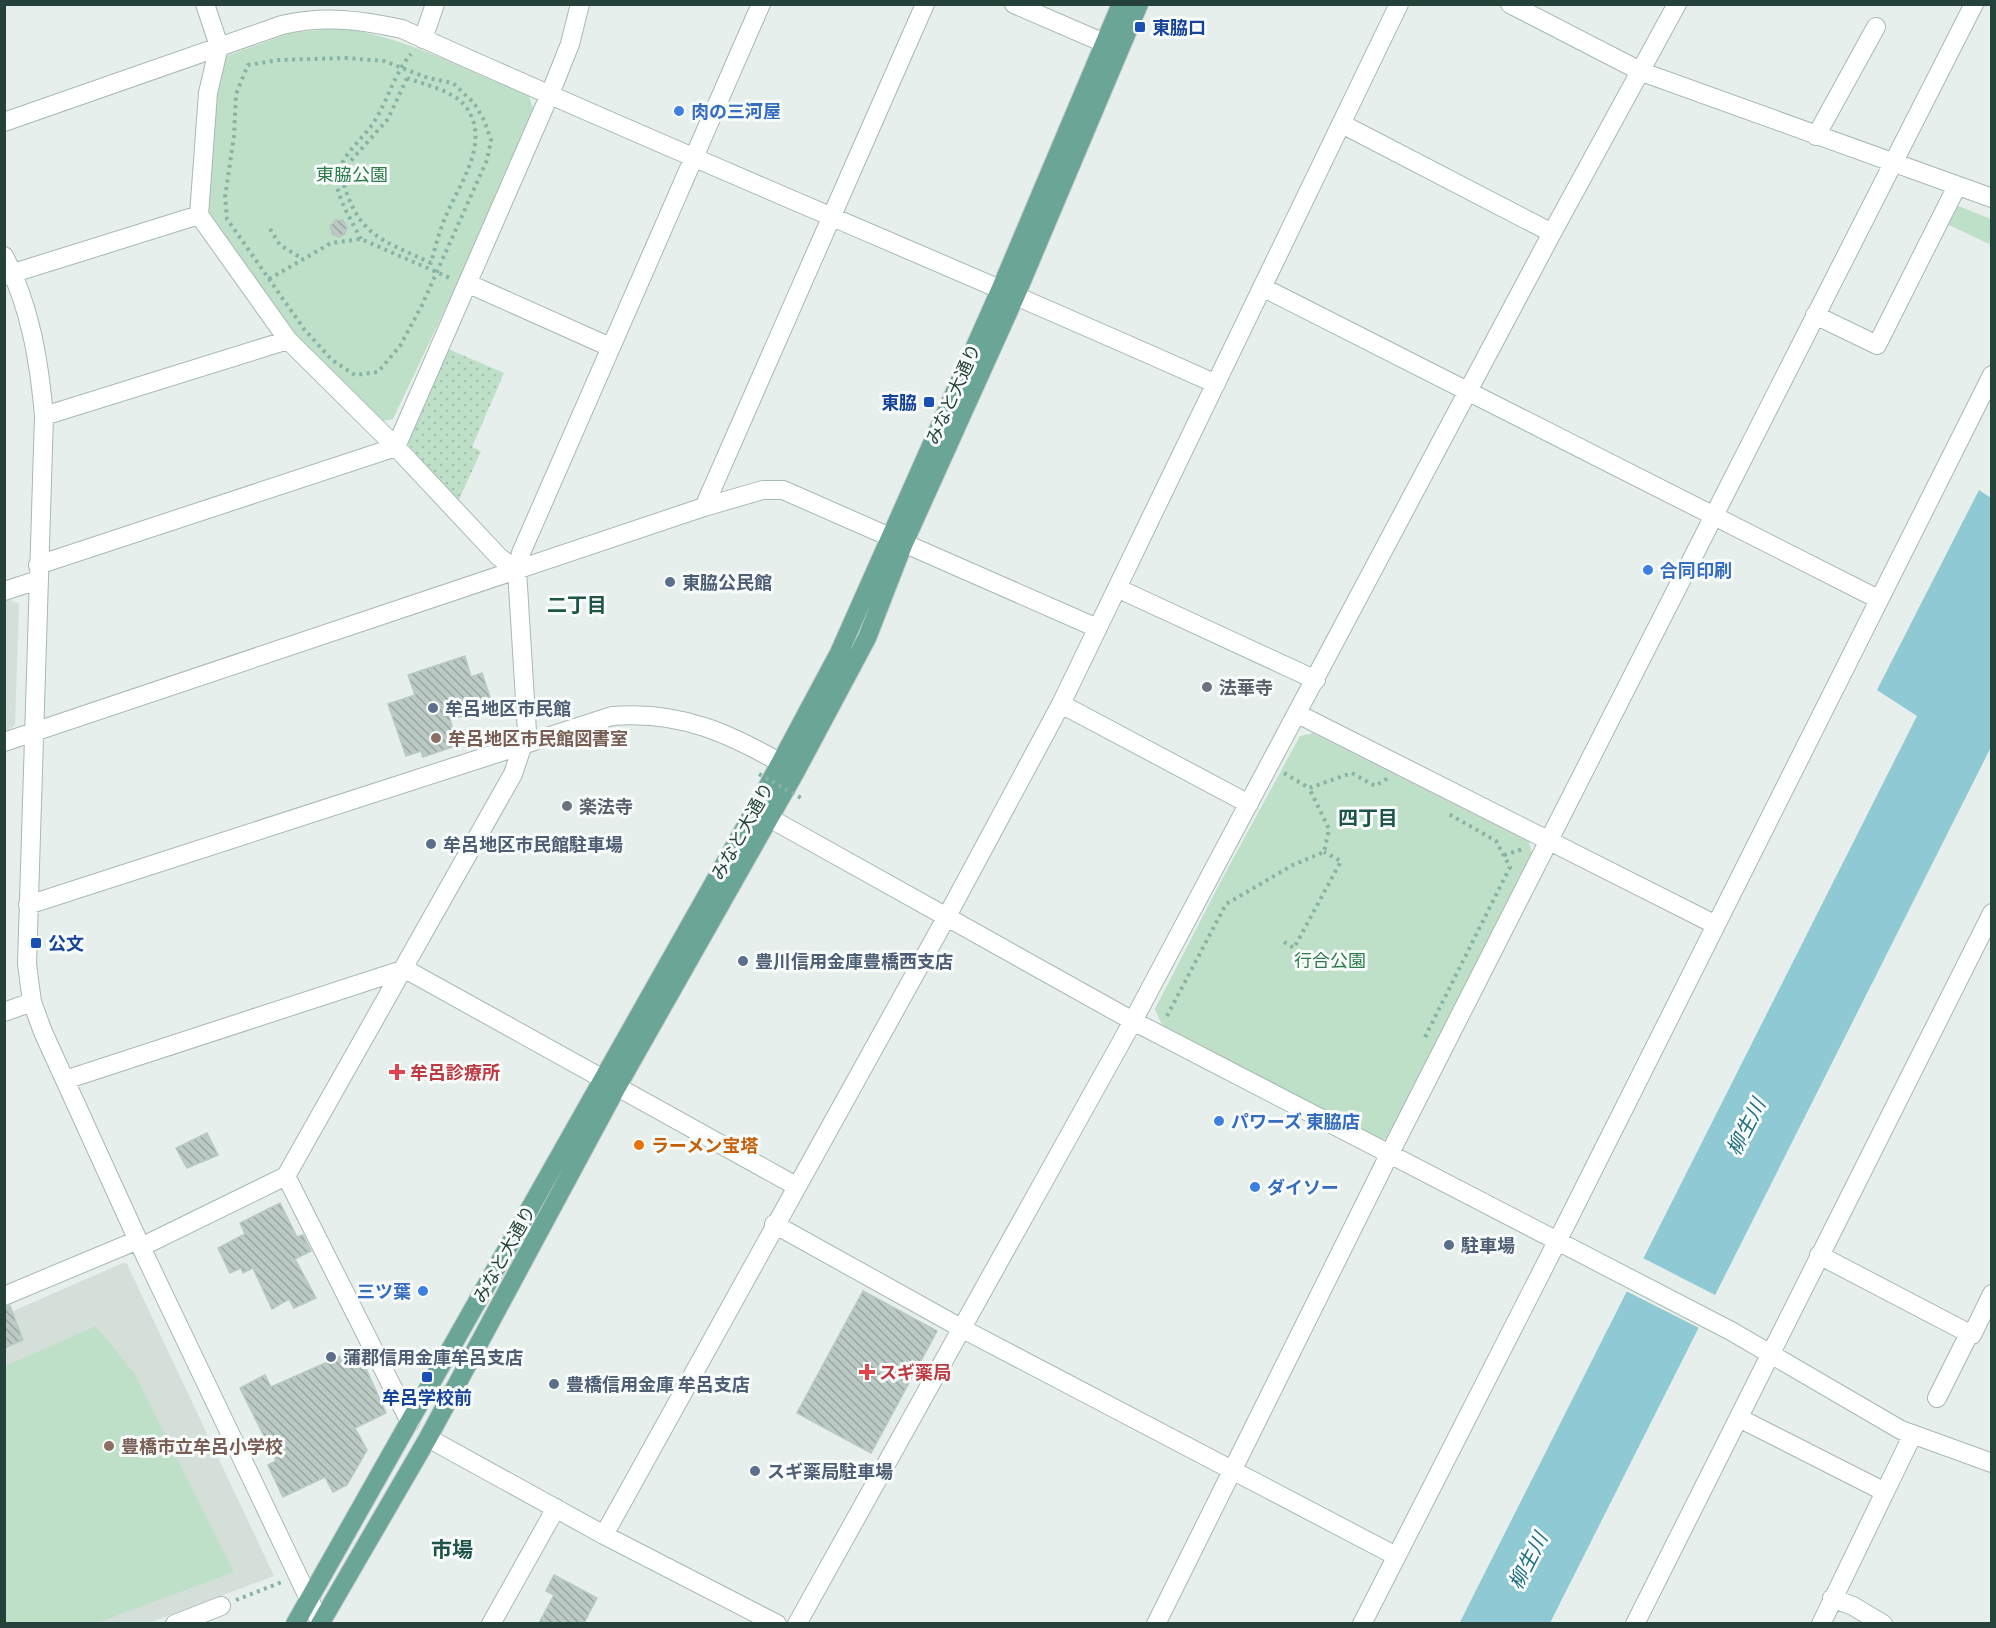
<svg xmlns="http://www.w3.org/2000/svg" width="1996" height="1628" font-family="'PT Sans Narrow','Noto Sans JP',sans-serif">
<defs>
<pattern id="grass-dots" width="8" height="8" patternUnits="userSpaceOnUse" patternTransform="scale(1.5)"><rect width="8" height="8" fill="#bfe0c8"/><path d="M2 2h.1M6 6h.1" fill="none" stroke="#a4c1ad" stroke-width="1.8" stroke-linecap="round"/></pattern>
<pattern id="building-back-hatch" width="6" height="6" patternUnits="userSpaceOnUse" patternTransform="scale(1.5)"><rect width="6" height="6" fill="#bbcac4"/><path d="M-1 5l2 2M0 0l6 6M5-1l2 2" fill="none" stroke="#98a6a0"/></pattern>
</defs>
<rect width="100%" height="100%" fill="#e6efeb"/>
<path fill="#d4dfda" d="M8,599L19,604L15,725L4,733V600Z
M123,1263L127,1264L274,1576L149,1623H5L4,1315Z"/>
<path fill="url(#grass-dots)" d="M446,348L504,373L472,447L481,451L458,502L406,442Z"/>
<path fill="#bfe0c8" d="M339,28C405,36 468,71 529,96L533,108L466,265L393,419L382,421L305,347L207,213L217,92L224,57L290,33Z
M1956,205L1991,219V238L1989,244L1947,224Z
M1313,733L1528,838L1532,854L1392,1136L1380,1141L1162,1025L1155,1009L1222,879L1300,736Z
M96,1326L134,1373L234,1572L97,1623H5V1366Z"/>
<path fill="#8ec9d4" d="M1979,490L1991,498V747L1550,1623L1459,1624L1917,716L1877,690Z"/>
<path fill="#e6efeb" d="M1641,1257L1717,1296L1701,1329L1624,1290Z"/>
<path fill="url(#building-back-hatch)" stroke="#b8c9c2" stroke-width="1.5" d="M335,220H343L347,227L345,234L339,237L332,234L330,226Z
M465,656L471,677L482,673L491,700L476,705L478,711L450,720L458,745L423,757L421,751L406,756L388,704L415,695L408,675Z
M207,1133L218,1155L187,1168L176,1148Z
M280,1203L297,1237L303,1235L311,1251L295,1259L316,1298L294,1308L289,1299L272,1309L253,1268L243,1273L241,1268L230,1273L218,1248L245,1234L240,1223Z
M863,1291L937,1331L871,1453L797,1413Z
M10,1306L23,1340L4,1348V1307Z
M357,1349L386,1413L355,1428L367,1450L347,1485L333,1492L325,1477L283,1497L268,1465L276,1461L274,1456L240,1388L265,1375L271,1387Z
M554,1575L597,1598L584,1623H539L554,1595L546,1591Z"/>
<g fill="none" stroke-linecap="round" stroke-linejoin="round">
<defs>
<path id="minor" d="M205,4L219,46L208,93L199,215L288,340L396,447L499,557L517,570
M1014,4L1118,49
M1510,4L1642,72L1992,198
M423,39L435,4
M4,122L282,25C324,15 361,20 402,29C671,151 946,263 1216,384
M1342,124L1552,233
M1816,136L1876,27
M4,256C30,305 39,360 44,416L27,964L32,1002L43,1032L141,1247L321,1624
M4,276L199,215
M469,284L610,347
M1262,287L1878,599
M1815,315L1877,345L1957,186
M44,416L288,340
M704,507L925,4
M38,565L396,447L550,94L570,44L580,4
M1117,588L1316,680
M4,591L38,580
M1061,704L1249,804
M1298,714L1714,924
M4,742L704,507L763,490H783L1097,628
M755,810L1133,1021L1731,1331L1901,1430L1992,1463
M28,905L612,716C684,710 731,735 792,769
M4,1012L32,1002
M65,1080L405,969L796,1186
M286,1176L410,1422
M774,1224L961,1328L1396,1556
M141,1247L286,1176L513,774L527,732L517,570L521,553L761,4
M1819,1255L1972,1335L1992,1294
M4,1296L138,1240
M1937,1398L1969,1334
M1739,1418L1885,1492
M428,1438L604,1535L777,1624
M604,1535L946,918L1061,704L1399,4
M1832,1598L1853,1606L1883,1624
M175,1624L221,1606
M491,1624L556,1508
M797,1624L1133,1021L1552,233L1677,4
M1156,1624L1389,1155L1974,4
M1362,1624L1566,1224L1992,375
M1635,1624L1992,913
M1821,1624L1913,1434"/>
<path id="major" d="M295,1624L755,810L839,653L1001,288L1121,4
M320,1624L428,1438L617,1087L796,771L867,638L904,543L1016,295L1139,4"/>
</defs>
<use href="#minor" stroke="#a8b8b2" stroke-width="20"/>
<use href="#major" stroke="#c2cac8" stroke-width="20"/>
<path stroke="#86b3a5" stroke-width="4" stroke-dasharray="3 4.5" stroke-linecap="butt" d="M345,58L384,61L428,78L453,83L474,103L484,120L491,140L487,160L422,305L400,346L378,372L355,375L332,360L304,329L227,219L225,197L234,136L236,94L248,65L279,60Z
M407,78C425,85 457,91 468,110C490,145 458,186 445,218C439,232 435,248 431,263C380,239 358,236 342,178L348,164L388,119Z
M270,229L280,245L303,259
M361,239C354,225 335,195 337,179C339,157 362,140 374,122C388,100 394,74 411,54
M269,279L331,243L361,239L450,278
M1284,773L1309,788
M1504,855L1523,849
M1284,942L1294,948L1341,861L1324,852
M1167,1016L1226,904L1293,865L1324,852L1329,829L1309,788L1352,773L1375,786L1388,778
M1425,1037L1510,867L1496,841L1449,814
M236,1600L282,1582"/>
<use href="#minor" stroke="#fff" stroke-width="18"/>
<use href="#major" stroke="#6aa596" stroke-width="18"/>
<path stroke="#86b3a5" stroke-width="4" stroke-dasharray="3 4.5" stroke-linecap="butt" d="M759,774L801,798"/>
</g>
<g fill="#1a4fb4" stroke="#f7fbf9" stroke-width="2">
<rect x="1134" y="21" width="12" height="12" rx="3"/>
<rect x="923" y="396" width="12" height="12" rx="3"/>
<rect x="30" y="937" width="12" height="12" rx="3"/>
<rect x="421" y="1371" width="12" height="12" rx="3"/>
</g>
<g fill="#3f7fe0" stroke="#f7fbf9" stroke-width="2">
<circle cx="679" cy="111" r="6"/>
<circle cx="1648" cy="570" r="6"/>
<circle cx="1219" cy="1121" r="6"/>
<circle cx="1255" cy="1187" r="6"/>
<circle cx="423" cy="1291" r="6"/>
</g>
<g fill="#5c6f8a" stroke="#f7fbf9" stroke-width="2">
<circle cx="670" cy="582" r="6"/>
<circle cx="433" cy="708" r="6"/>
<circle cx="431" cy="844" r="6"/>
<circle cx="743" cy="961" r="6"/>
<circle cx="1449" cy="1245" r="6"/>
<circle cx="331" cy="1357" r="6"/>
<circle cx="554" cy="1384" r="6"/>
<circle cx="755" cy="1471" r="6"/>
</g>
<g fill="#6b7280" stroke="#f7fbf9" stroke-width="2">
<circle cx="1207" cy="687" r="6"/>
<circle cx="567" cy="806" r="6"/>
</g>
<g fill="#8d6e63" stroke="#f7fbf9" stroke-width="2">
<circle cx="436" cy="738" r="6"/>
<circle cx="109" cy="1446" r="6"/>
</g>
<g fill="#e0444e" stroke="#f7fbf9" stroke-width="2">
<path d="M394 1063h6v6h6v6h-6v6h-6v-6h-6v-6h6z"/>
<path d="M864 1363h6v6h6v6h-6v6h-6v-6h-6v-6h6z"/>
</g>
<circle fill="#e8710a" stroke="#f7fbf9" stroke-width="2" cx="639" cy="1145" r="6"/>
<g text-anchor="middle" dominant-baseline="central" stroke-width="6" stroke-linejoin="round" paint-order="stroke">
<g font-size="18" font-weight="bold" fill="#164399" stroke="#f7fbf9" text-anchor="start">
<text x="1152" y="27">東脇口</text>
<text x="917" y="402" text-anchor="end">東脇</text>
<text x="48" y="943">公文</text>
<text x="427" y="1397" text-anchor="middle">牟呂学校前</text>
</g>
<g font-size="18" font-weight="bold" fill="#366cbe" stroke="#f7fbf9" text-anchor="start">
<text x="691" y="111">肉の三河屋</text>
<text x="1660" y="570">合同印刷</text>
<text x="1231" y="1121">パワーズ 東脇店</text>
<text x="1267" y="1187">ダイソー</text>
<text x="411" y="1291" text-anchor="end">三ツ葉</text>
</g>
<g font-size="18" fill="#2d7a4b" stroke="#f7fbf9">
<text x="352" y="174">東脇公園</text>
<text x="1330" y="960">行合公園</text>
</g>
<g font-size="18" fill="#24423a" stroke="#f7fbf9">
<text transform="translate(953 394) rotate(-66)">みなと大通り</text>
<text transform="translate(742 831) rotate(-61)">みなと大通り</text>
<text transform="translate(504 1254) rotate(-61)">みなと大通り</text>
</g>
<g font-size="18" font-weight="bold" fill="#4e5e75" stroke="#f7fbf9" text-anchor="start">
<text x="682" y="582">東脇公民館</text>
<text x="445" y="708">牟呂地区市民館</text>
<text x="443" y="844">牟呂地区市民館駐車場</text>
<text x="755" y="961">豊川信用金庫豊橋西支店</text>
<text x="1461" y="1245">駐車場</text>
<text x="343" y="1357">蒲郡信用金庫牟呂支店</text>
<text x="566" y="1384">豊橋信用金庫 牟呂支店</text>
<text x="767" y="1471">スギ薬局駐車場</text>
</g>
<g font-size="18" font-weight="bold" fill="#5b616d" stroke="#f7fbf9" text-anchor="start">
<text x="1219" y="687">法華寺</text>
<text x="579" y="806">楽法寺</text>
</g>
<g font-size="18" font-weight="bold" fill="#785e54" stroke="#f7fbf9" text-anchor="start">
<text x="448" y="738">牟呂地区市民館図書室</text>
<text x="121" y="1446">豊橋市立牟呂小学校</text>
</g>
<g font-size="18" font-weight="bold" fill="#be3a42" stroke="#f7fbf9" text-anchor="start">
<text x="410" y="1072">牟呂診療所</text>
<text x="879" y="1372">スギ薬局</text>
</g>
<g font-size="18" font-weight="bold" fill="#c56008" stroke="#f7fbf9" text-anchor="start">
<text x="651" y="1145">ラーメン宝塔</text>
</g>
<g font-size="20" font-weight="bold" fill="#1f5548" stroke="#f7fbf9">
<text x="577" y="605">二丁目</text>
<text x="1368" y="818">四丁目</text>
</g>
<g font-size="20" font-style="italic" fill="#1c6f80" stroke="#f7fbf9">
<text transform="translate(1746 1127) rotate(-63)">柳生川</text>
<text transform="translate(1528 1561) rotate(-63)">柳生川</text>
</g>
<g font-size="21" font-weight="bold" fill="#1f5548" stroke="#f7fbf9">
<text x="452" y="1549">市場</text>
</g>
</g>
<rect width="1996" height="1628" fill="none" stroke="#24423a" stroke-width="12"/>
</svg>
